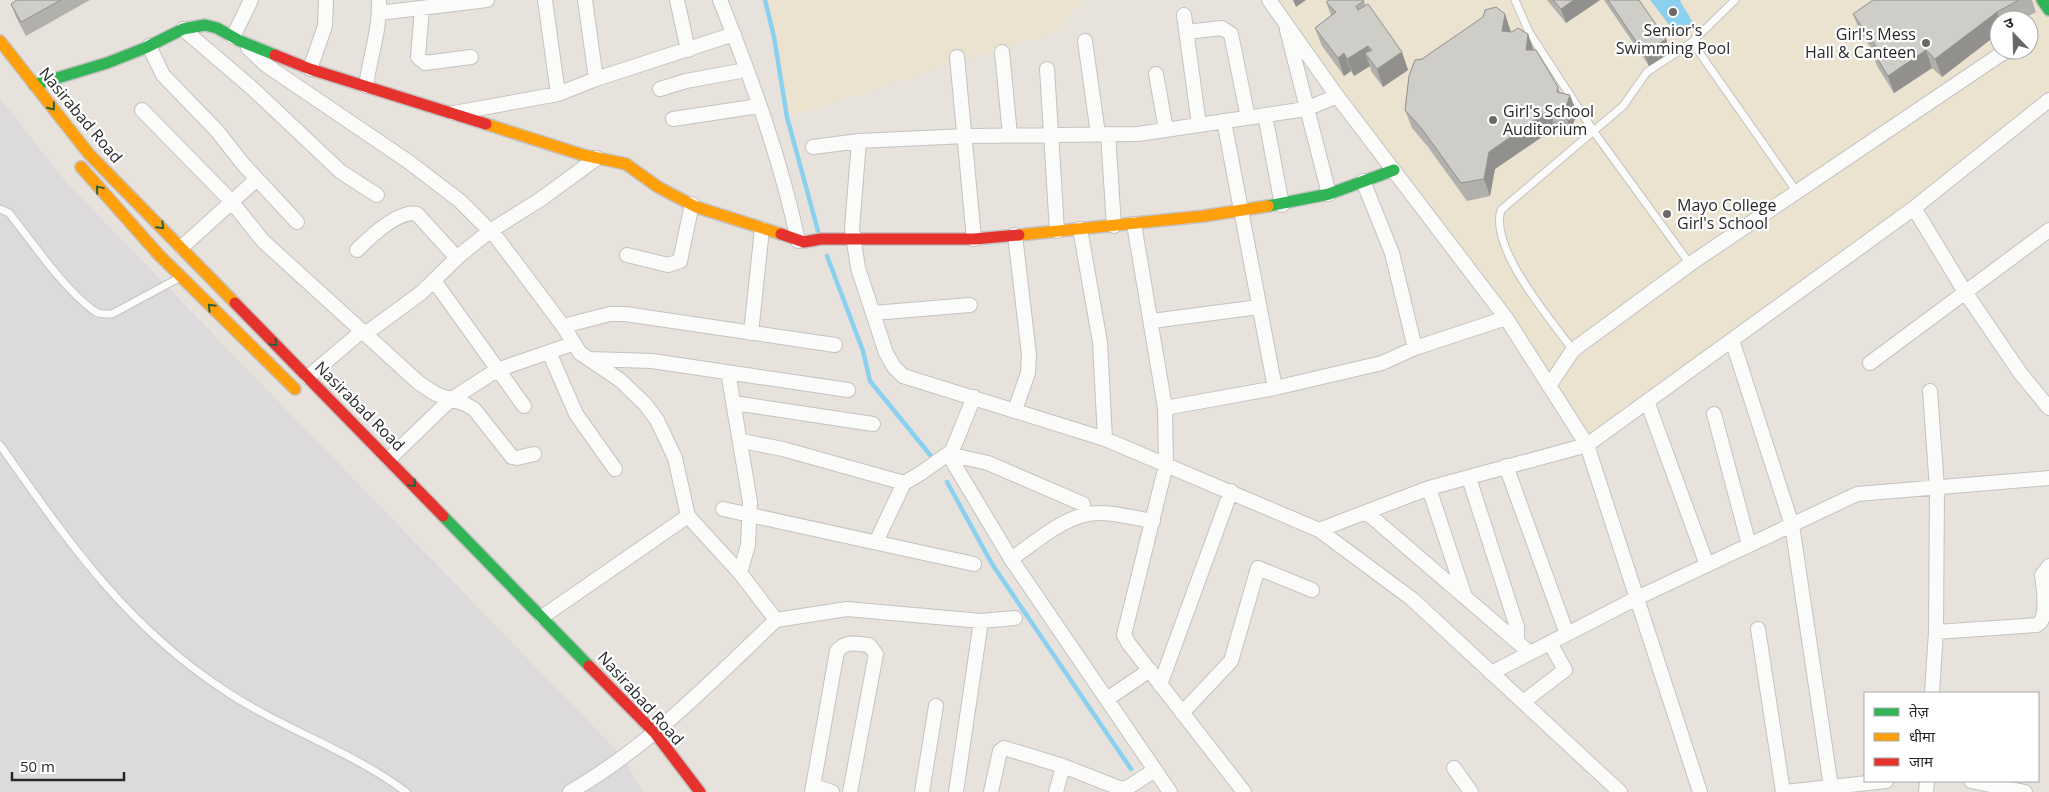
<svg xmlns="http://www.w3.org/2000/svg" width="2049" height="792" font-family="'Open Sans','Noto Sans Devanagari',sans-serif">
<rect width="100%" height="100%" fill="#e7e3dc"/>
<path fill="#dddadc" d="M0,98L66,182L622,756L643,792H0Z"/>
<path fill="#ebe3cf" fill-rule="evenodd" d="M765,0H1083L1055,32L787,117L774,37Z
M1271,0H2049V110L1587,445L1506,318ZM1999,20H2029V50H1999Z"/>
<path fill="#8bd0ee" d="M1650,0H1681L1680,1L1694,24L1677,35Z"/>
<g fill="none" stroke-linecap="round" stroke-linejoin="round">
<path stroke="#8bd0ee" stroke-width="4.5" d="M765,0L774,37L787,117L818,231
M827,256L863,351L870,381L931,456
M947,482L992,564L1131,769"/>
<defs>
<path id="lane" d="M1515,0L1529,32L1594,132L1690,264
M1692,42L1797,192
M0,209L9,213C33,243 63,288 93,310C99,315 105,314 112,314L177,279
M1573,350C1551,320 1489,248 1501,210L1623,106L1647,72L1692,42L1735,0
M0,445C67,540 125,625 224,690C282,729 350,750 406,792"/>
<path id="street" d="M545,0L558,94
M585,0L596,79L734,34
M677,0L688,50
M720,0C751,78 781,159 798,241
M1269,0L1337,96L1506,318L1587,445L1700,792
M422,8L418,57L425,63L471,57
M379,13L487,0
M1184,15L1199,125
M183,29L253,89L341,172L377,195
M1287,30L1329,194
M1186,32L1222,28L1231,34L1248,118
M233,37L251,0
M1085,41L1098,134
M149,46L163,75L218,132L243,164L297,222
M248,48L266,65L409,162L460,201L497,238L563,326L580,353L620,380L645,404L657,420L675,458L688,516L740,573L776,620C711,682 648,747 570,792
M1002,52L1010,135
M957,57L974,239
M310,69L325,26L326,0
M1047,69L1057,231
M1156,74L1166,130
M366,86C370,57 380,30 379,0
M660,89L686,81L746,70
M142,110L231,201L263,241L362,331
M454,113L558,94L596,79
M1265,115L1282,205
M673,119L759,106
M1224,121L1275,388
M1108,134L1114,226
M859,141L852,228L858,268L886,353L894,367L903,376L1105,439L1319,530L1412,599L1620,792
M813,147L859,141L966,136L1138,134L1306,109L1337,96
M1363,181L1392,253L1415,348
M1914,208L1965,292L2021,374L2049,408
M1134,224L1165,408
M1080,229L1100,342L1105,439
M1015,235L1029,355L1028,373L1015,410
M182,247L257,179
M357,250C369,238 399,209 417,214L457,258
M627,255L668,265L680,261L692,204
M435,282L524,406
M873,313L970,305
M1152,321L1259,307
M563,326L610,314H625L835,345
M751,333L762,229
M365,334L421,293L460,255L490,231L541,199L597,158
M1732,340L1792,525L1831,787
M549,352L576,414L615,469
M589,359L652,361L848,390
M1870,363L2049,230
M728,372L750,502L748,545L740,573
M308,377L362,331L419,383L436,394L465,404L474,409L512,457L517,458L534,454
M1549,386L1573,350L1690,264L2007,50
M1930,391L1937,489L1936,632L1932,693
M1647,401L1707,565
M734,403L873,424
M1714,414L1749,545
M741,441L783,449L904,483
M948,454L1011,559L1170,792
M948,454L988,463L1083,504
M389,459L450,400L497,370L572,344
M1506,466L1567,634
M1469,478L1517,627V641
M1429,488L1464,594
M723,509L974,564
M1366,512L1530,653
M1319,530L1429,488L1587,445L1914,208L2049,100
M876,542L904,483L921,473L952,451L974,397
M1011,559C1033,544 1057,522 1084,515C1104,509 1132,518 1153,521
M542,617L688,516
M776,620L847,609L981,621L1015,618
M1758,629L1783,792
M1936,632L2037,625C2049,618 2044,591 2042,575L2049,566
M1491,673L1637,598L1857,494L2049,478
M1160,685L1231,491
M1107,699L1150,670
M1523,702L1565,670L1550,643
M1182,713L1231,661L1258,568L1312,590
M1454,768L1471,792
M1971,781L2025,792
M814,786L832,792
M812,792L837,651C846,640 856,644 869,645L876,654L850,792
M922,792L936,706
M956,792L981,621
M991,792L1000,751L1004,748L1063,766L1119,788H1127L1155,770
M1056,792L1063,766
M1244,792L1129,644L1124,635L1166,465L1165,408L1275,388L1382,363L1415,348L1506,318
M1785,792L1886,781
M1926,792L1927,781"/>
<path id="fast" d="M2042,0L2049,10
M34,85L107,63L145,48L183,29L205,25L217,28L240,41L275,55
M1268,206L1329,194L1394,170
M443,516L589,666"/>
<path id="slow" d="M0,41L89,154L235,303
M486,124L583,155L626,164L658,187L696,207L781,234
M81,167L158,254L295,389
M1019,235L1204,216L1268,206"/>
<path id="jam" d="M275,55L310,69L486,124
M781,234L804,242L821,239H974L1019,235
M235,303L443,516
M589,666L655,733L700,792"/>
</defs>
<use href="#lane" stroke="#c4c2c2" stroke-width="9"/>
<use href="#street" stroke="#c4c2c2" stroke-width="16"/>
<use href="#fast" stroke="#c4c2c2" stroke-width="14"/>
<use href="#slow" stroke="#c4c2c2" stroke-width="14"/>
<use href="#jam" stroke="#c4c2c2" stroke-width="14"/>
<use href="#lane" stroke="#fbfbfa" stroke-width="7"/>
<use href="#street" stroke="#fbfbfa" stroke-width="14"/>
<use href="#fast" stroke="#30b455" stroke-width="11"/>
<use href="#slow" stroke="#ff9f0a" stroke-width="11"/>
<use href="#jam" stroke="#e5322d" stroke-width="11"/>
</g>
<path fill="#b2b0ac" d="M17,0H90L26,36L16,17L11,4Z
M1547,0H1600L1566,23Z
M1604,0H1639L1666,39L1670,53L1649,66Z
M1873,0H2032L2036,12L2021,20H1999V33L1942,77L1932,68L1894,93L1877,66L1871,48L1860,32L1853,14Z
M1364,1L1365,5L1402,52L1408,70L1383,87L1371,71L1370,66L1354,76L1351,71L1344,76L1322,46L1315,28L1331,15L1326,2Z
M1528,34L1534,50L1558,87L1560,93L1577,113L1571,130L1555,128L1495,169L1490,196L1467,201L1428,147L1412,128L1405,110L1422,59Z"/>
<path fill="#91908c" d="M1293,0H1306L1296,7Z
M1574,0H1600L1566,23L1561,9Z
M1997,12L1999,20V33L1942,77L1935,59Z
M1505,14L1511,32L1509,48L1502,31Z
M1528,34L1534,52L1526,50Z
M1666,39L1670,53L1649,66L1644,53Z
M1368,46L1374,64L1365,53L1370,66L1354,76L1347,59Z
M1926,50L1932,68L1894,93L1888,76Z
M1402,52L1408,70L1383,87L1377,69Z
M1344,53L1351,71L1344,76L1338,58Z
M1570,95L1577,113L1571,130L1564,112Z
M1549,110L1555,128L1495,169L1490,196L1484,179L1489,152Z"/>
<path fill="#cfcdc8" stroke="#91908c" d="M17,0H61L21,22L11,4Z
M1329,0H1363L1364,1L1356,6L1358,10L1368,4L1402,52L1377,69L1365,53L1372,50L1368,46L1347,59L1344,53L1338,58L1315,28L1336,12L1326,2Z
M1553,0H1574L1561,9Z
M1608,0H1639L1666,39L1644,53Z
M1873,0H2019L1997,12L1935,59L1926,50L1888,76L1871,48L1876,46L1853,14Z
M1496,7L1505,14L1502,31L1512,32L1518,28L1528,34L1526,50H1536L1558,87L1557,92L1570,95L1564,112L1549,110L1489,152L1484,179L1461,183L1422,129L1405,110L1409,76L1415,60L1422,59L1483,17L1485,10Z"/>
<defs><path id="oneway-chevron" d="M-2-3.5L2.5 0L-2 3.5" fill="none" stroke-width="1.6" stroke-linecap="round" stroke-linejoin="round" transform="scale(1.25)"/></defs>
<g stroke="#2b603a">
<use href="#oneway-chevron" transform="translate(52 107) rotate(51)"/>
<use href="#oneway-chevron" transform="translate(99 189) rotate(-130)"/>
<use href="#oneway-chevron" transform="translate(161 226) rotate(45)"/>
<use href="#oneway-chevron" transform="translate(211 307) rotate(-135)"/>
<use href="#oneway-chevron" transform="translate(274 343) rotate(46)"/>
<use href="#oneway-chevron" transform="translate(413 484) rotate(46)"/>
</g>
<g fill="#6b6967" stroke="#fff" stroke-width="2">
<circle cx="1673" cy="12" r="5"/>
<circle cx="1926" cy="43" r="5"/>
<circle cx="1493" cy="120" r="5"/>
<circle cx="1667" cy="214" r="5"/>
</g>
<g text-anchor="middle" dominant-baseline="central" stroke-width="4.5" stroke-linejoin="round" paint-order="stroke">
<g font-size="16" fill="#282828" stroke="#fff" text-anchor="start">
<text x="1673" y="30" text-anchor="middle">Senior's<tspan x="1673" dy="18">Swimming Pool</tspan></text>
<text x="1916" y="34" text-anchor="end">Girl's Mess<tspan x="1916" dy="18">Hall &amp; Canteen</tspan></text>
<text x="1503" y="111">Girl's School<tspan x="1503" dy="18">Auditorium</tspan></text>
<text x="1677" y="205">Mayo College<tspan x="1677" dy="18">Girl's School</tspan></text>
</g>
<g font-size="16" fill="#282828" stroke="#fff">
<text transform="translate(81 115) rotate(50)">Nasirabad Road</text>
<text transform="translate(360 406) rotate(45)">Nasirabad Road</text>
<text transform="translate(641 698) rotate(48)">Nasirabad Road</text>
</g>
</g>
<rect x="1864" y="692" width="175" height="90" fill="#ffffff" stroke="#a9a9a9"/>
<rect x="1874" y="708" width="25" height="8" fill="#30b455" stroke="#a9a9a9"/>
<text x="1909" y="717" font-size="15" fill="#282828">तेज़</text>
<rect x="1874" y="733" width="25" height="8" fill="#ff9f0a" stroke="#a9a9a9"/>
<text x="1909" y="742" font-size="15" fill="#282828">धीमा</text>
<rect x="1874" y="758" width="25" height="8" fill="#e5322d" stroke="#a9a9a9"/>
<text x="1909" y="767" font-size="15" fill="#282828">जाम</text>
<g transform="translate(2014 35) rotate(337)"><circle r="24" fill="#ffffff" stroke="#a9a9a9"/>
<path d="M0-4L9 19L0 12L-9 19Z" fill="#6b6967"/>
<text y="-8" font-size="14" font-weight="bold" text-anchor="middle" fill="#282828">उ</text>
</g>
<path d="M12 772v8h112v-8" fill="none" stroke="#282828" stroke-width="2.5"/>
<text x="20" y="772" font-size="15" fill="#282828" stroke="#ffffff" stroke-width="4" paint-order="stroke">50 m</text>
</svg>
